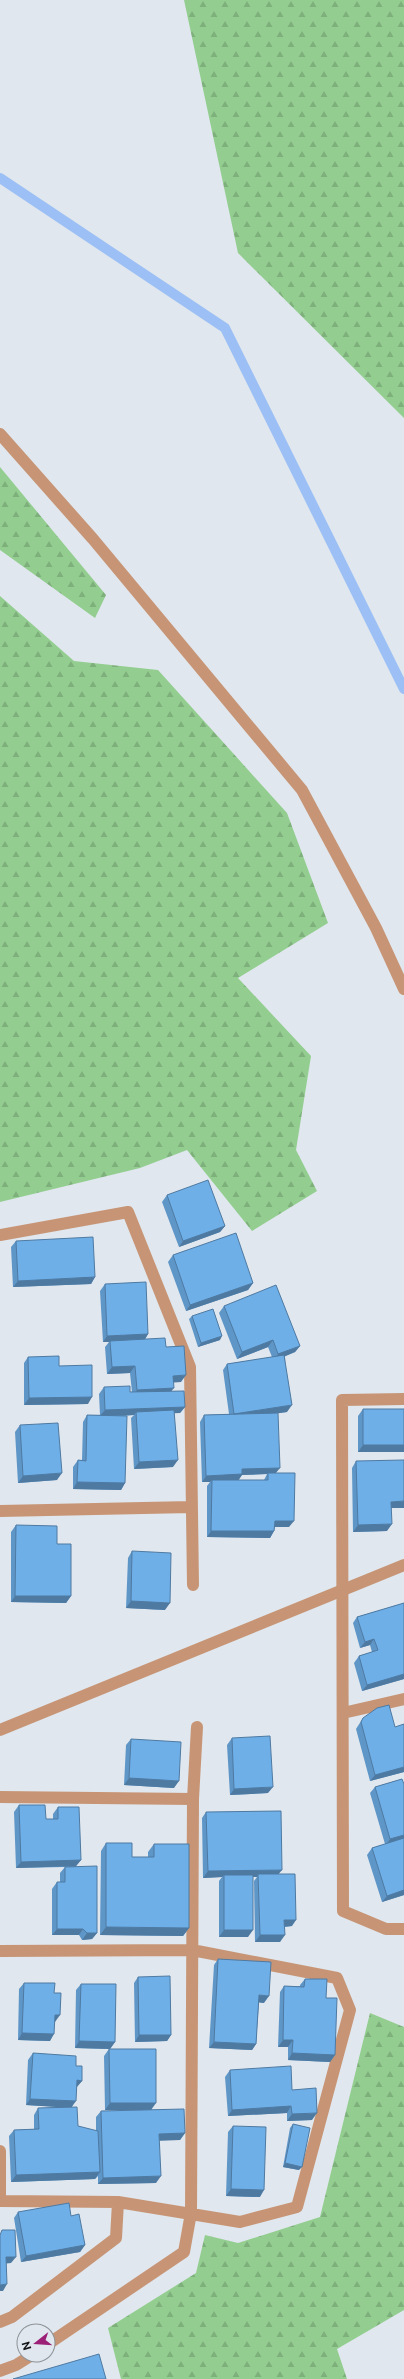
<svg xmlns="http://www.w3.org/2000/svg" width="404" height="2379" font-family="'Public Sans',sans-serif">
<defs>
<pattern id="forest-firs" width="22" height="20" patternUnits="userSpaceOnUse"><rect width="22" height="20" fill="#93ce90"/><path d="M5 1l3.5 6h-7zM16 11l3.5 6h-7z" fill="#7eb07b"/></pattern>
</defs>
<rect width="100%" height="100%" fill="#e0e7ee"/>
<path fill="url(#forest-firs)" d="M184,0H404V418L238,253Z
M0,467L106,595L95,618L0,550Z
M0,596L74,661L158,670L287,813L328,923L238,978L311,1056L296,1150L317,1191L252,1231L187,1150L140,1168L0,1202Z
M370,2013L404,2027V2310L337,2349L347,2379H121L108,2328L196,2273L205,2235L238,2243L320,2217Z"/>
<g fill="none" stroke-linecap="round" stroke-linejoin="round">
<path stroke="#9cc0f5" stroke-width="10" d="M0,178L225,328L404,689"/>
<path stroke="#c79575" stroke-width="12" d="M0,1235L128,1212L190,1367L193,1585
M404,1399L342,1400L343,1911L386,1929H404
M0,1511L191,1507
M343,1713L404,1699
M0,1797L193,1799
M0,1951L192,1950L337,1978L350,2010L297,2207L240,2222L118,2202L1,2201
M0,2151V2201
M0,2322L12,2317L116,2238L118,2202
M48,2344L184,2252L191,2213L193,1799L197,1727
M0,2371L16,2365L32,2355"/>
<path stroke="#c79575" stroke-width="12" d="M0,434L93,539L302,790L376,928L404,989
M0,1730L404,1565"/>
</g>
<path fill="#5f96c8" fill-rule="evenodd" d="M167,1195L225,1226L220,1232L179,1247L162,1202Z
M16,1241L95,1277L91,1284L13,1287L11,1247Z
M173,1255L253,1283L248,1290L186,1311L168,1262Z
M105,1284L148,1334L145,1339L166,1347L181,1382H173L171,1391L185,1407L180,1413H174L173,1467L134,1469L131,1418L134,1415L123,1416L125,1483L121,1490L73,1489V1467L78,1460H82L83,1422L87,1415H100L99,1394L104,1387L132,1392L130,1373L107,1374L105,1347L109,1342H103L100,1291Z
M224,1306L300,1346L295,1352L285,1356L287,1412L278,1413L276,1473L289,1527H275L274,1531L270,1538L207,1537V1486L210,1482H202L200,1422L204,1415L229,1414L223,1370L227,1364L272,1357L268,1347L237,1359L219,1313ZM267,1474L264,1480H238L242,1475Z
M192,1316L220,1340L198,1347L189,1319Z
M28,1357L59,1366L88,1404L24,1405V1363Z
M363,1409H404V1452H358V1416Z
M20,1425L57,1480L18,1483L15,1432Z
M356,1461L387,1531L353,1532L352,1468Z
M16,1525L57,1544L71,1596L66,1603L11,1602V1532Z
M132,1551L165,1610L126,1608L128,1558Z
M404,1603V1679L362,1691L354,1663L359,1656L372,1652L370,1645L360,1648L353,1623L357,1617Z
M363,1718L404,1772L370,1781L356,1729Z
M232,1738L268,1793L230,1795L227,1745Z
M131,1739L174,1788L124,1785L126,1745Z
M402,1779L404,1895L382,1902L367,1855L372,1848L385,1844L370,1793L375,1787Z
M19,1805L46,1819H53V1814L58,1807L81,1860L76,1866L97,1933L92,1939L82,1940L79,1935H52V1889L57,1882H60V1873L65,1867L16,1868L14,1812Z
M206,1812L278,1874L292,1926L285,1927L280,1942H255L254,1881L257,1877H253L248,1937H219V1881L222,1877L203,1878L202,1818Z
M106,1843L132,1857H148V1852L154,1844L189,1928L183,1936L100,1935L101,1851Z
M218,1959L264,2003L259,2002L256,2044L252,2050L209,2048L214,1965Z
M138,1977L171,2035L167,2041L135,2042L134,1983Z
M305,1979L326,1998L335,2055L330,2062L288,2060V2047H278L280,1992L284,1986H300V1985Z
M24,1983L54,1993L55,2022H54L50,2041L18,2040L19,1989Z
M81,1984L115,2042L110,2049L75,2048L76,1990Z
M109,2049L152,2110L185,2133L180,2140H159L156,2183L98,2184V2176L95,2179L11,2182L9,2136L14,2130L34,2129V2115L38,2108L62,2107L26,2105L28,2060L33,2053L76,2066L82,2081L76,2087L72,2107L78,2126L96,2131V2117L101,2111L145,2110H105L104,2056Z
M230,2070L292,2090L312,2120L287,2121V2113L228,2116L225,2077Z
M293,2124L299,2170L283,2167L290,2128Z
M233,2126L260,2197L226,2196L228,2132Z
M18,2212L71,2216L85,2245L80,2252L21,2262L14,2218Z"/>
<path fill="#4e7aa2" d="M225,1226L220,1232L179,1247L183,1241Z
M95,1277L91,1284L13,1287L18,1281Z
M253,1283L248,1290L186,1311L190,1305Z
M148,1334L144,1341H110L109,1342H103L107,1336Z
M222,1336L220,1340L198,1347L201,1343Z
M273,1340L268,1347L237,1359L242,1352Z
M300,1346L295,1352L274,1361L278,1354Z
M135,1366L130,1373L107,1374L112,1367Z
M186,1375L181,1382L168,1383L173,1376Z
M174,1388L169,1394L132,1397L137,1390Z
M92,1397L88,1404L24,1405L29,1398Z
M292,1405L287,1412L230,1420L234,1414Z
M185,1407L180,1413L136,1415V1412L134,1415L100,1416L105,1410Z
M363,1445H404V1452H358Z
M178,1460L173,1467L134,1469L139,1462Z
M280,1468L275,1474L268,1473L267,1474L242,1475L238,1481L212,1480L210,1482H202L206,1476L242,1469Z
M62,1473L57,1480L18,1483L23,1476Z
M77,1482L125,1483L121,1490L73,1489Z
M404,1501V1508H386L391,1502Z
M275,1521H294L289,1527H270Z
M392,1524L387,1531L353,1532L358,1525Z
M211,1531H274L270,1538L207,1537Z
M15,1596H71L66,1603L11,1602Z
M131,1601L170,1603L165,1610L126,1608Z
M374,1639L370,1645L360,1648L365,1642Z
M404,1674V1679L362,1691L367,1685Z
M404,1767V1772L370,1781L375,1775Z
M129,1778L179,1781L174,1788L124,1785Z
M273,1787L268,1793L230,1795L234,1789Z
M404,1835V1840L386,1845L390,1839Z
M81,1860L76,1866L16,1868L21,1862Z
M282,1870L277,1876L258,1874L257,1877H224V1875L222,1877L203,1878L208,1871Z
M404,1890V1895L382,1902L387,1896Z
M284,1920H296L292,1926L280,1927Z
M106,1927L189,1928L183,1936L100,1935Z
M57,1929H83L79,1935H52Z
M224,1930H253L248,1937H219Z
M87,1933H97L92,1939L82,1940Z
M260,1935H285L280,1942H255Z
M259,1995L269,1996L264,2003L254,2002Z
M55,2015H60L55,2022L50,2021Z
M22,2033L54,2034L50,2041L18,2040Z
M139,2035H171L167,2041L135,2042Z
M283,2040H293L288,2047H278Z
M79,2041L115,2042L110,2049L75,2048Z
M214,2042L256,2044L252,2050L209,2048Z
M292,2053L335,2055L330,2062L288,2060Z
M77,2080L82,2081L77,2087H72Z
M30,2099L76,2101L71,2108L26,2105Z
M110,2103H156L151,2110H105Z
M291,2106L287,2113L228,2116L232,2110Z
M317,2113L312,2120L287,2121L292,2114Z
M185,2133L180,2140L155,2141L159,2134Z
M285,2163L302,2167L299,2170L283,2167Z
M100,2172L95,2179L11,2182L16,2175Z
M161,2176L156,2183L98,2184L103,2178Z
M231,2189L264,2190L260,2197L226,2196Z
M85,2245L80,2252L21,2262L26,2256Z
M6,2257H16L11,2263L2,2264Z
M7,2284L3,2291H0V2285Z"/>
<path fill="#6fafe8" stroke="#4e7aa2" d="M208,1180L225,1226L183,1241L167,1195Z
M236,1233L253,1283L190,1305L173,1255Z
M93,1237L95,1277L18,1281L16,1241Z
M146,1282L148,1334L107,1336L105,1284Z
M276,1285L300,1346L278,1354L273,1340L242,1352L224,1306Z
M213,1309L222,1336L201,1343L192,1316Z
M165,1338L166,1347L184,1346L186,1375L173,1376L174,1388L137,1390L135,1366L112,1367L110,1341Z
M284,1355L292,1405L234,1414L227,1364Z
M59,1356V1366L92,1365V1397L29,1398L28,1357Z
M130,1386V1392L184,1391L185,1407L105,1410L104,1387Z
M363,1409H404V1445H363Z
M174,1410L178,1460L139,1462L136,1412Z
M278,1413L280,1468L242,1469V1474L206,1476L204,1415Z
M87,1415L127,1416L125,1483L77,1482L78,1460L86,1461Z
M58,1423L62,1473L23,1476L20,1425Z
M404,1460V1501L391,1502L392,1524L358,1525L356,1461Z
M268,1473H295L294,1521H275L274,1531H211L212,1480H268Z
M16,1525L57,1526V1544H71V1596H15Z
M132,1551L171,1553L170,1603L131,1601Z
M404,1603V1674L367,1685L359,1656L378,1650L374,1639L365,1642L357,1617Z
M389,1705L395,1727L404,1724V1767L375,1775L361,1722L363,1718L377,1708Z
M270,1736L273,1787L234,1789L232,1738Z
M131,1739L181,1742L179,1781L129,1778Z
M402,1779L404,1784V1835L390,1839L375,1787Z
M19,1805H45L46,1819H58V1807H79L81,1860L21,1862Z
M281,1811L282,1870L208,1871L206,1812Z
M404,1838V1890L387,1896L372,1848Z
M106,1843H132V1857H154V1844H189V1928L106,1927Z
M97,1866V1933H87L83,1929H57V1882H65V1867Z
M258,1874H295L296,1920H284L285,1935H260Z
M224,1875H253V1930H224Z
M218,1959L271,1962L269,1996L259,1995L256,2044L214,2042Z
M170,1976L171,2035H139L138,1977Z
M305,1979H327L326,1998H337L335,2055L292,2053L293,2040H283L284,1986L304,1987Z
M24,1983H55L54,1993H61L60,2015H55L54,2034L22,2033Z
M81,1984H116L115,2042L79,2041Z
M109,2049H156V2103H110Z
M33,2053L76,2056V2066H82V2081L77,2080L76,2101L30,2099Z
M291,2066L292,2090L316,2088L317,2113L292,2114L291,2106L232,2110L230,2070Z
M77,2107L78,2126L98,2131L100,2172L16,2175L14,2130L39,2129L38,2108Z
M184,2109L185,2133L159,2134L161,2176L103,2178L101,2111Z
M293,2124L310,2128L302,2167L285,2163Z
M233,2126L266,2127L264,2190L231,2189Z
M69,2203L71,2216L79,2214L85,2245L26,2256L18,2212Z
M2,2230H15L16,2257H6L7,2284L0,2285V2235Z
M99,2354L106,2379H13Z"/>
<g transform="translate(36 2343) rotate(253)"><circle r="19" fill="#e0e7ee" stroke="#8d9297"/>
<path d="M0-3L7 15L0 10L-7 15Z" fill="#9c2076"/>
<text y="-6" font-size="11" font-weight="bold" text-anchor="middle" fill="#111315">N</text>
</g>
</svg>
